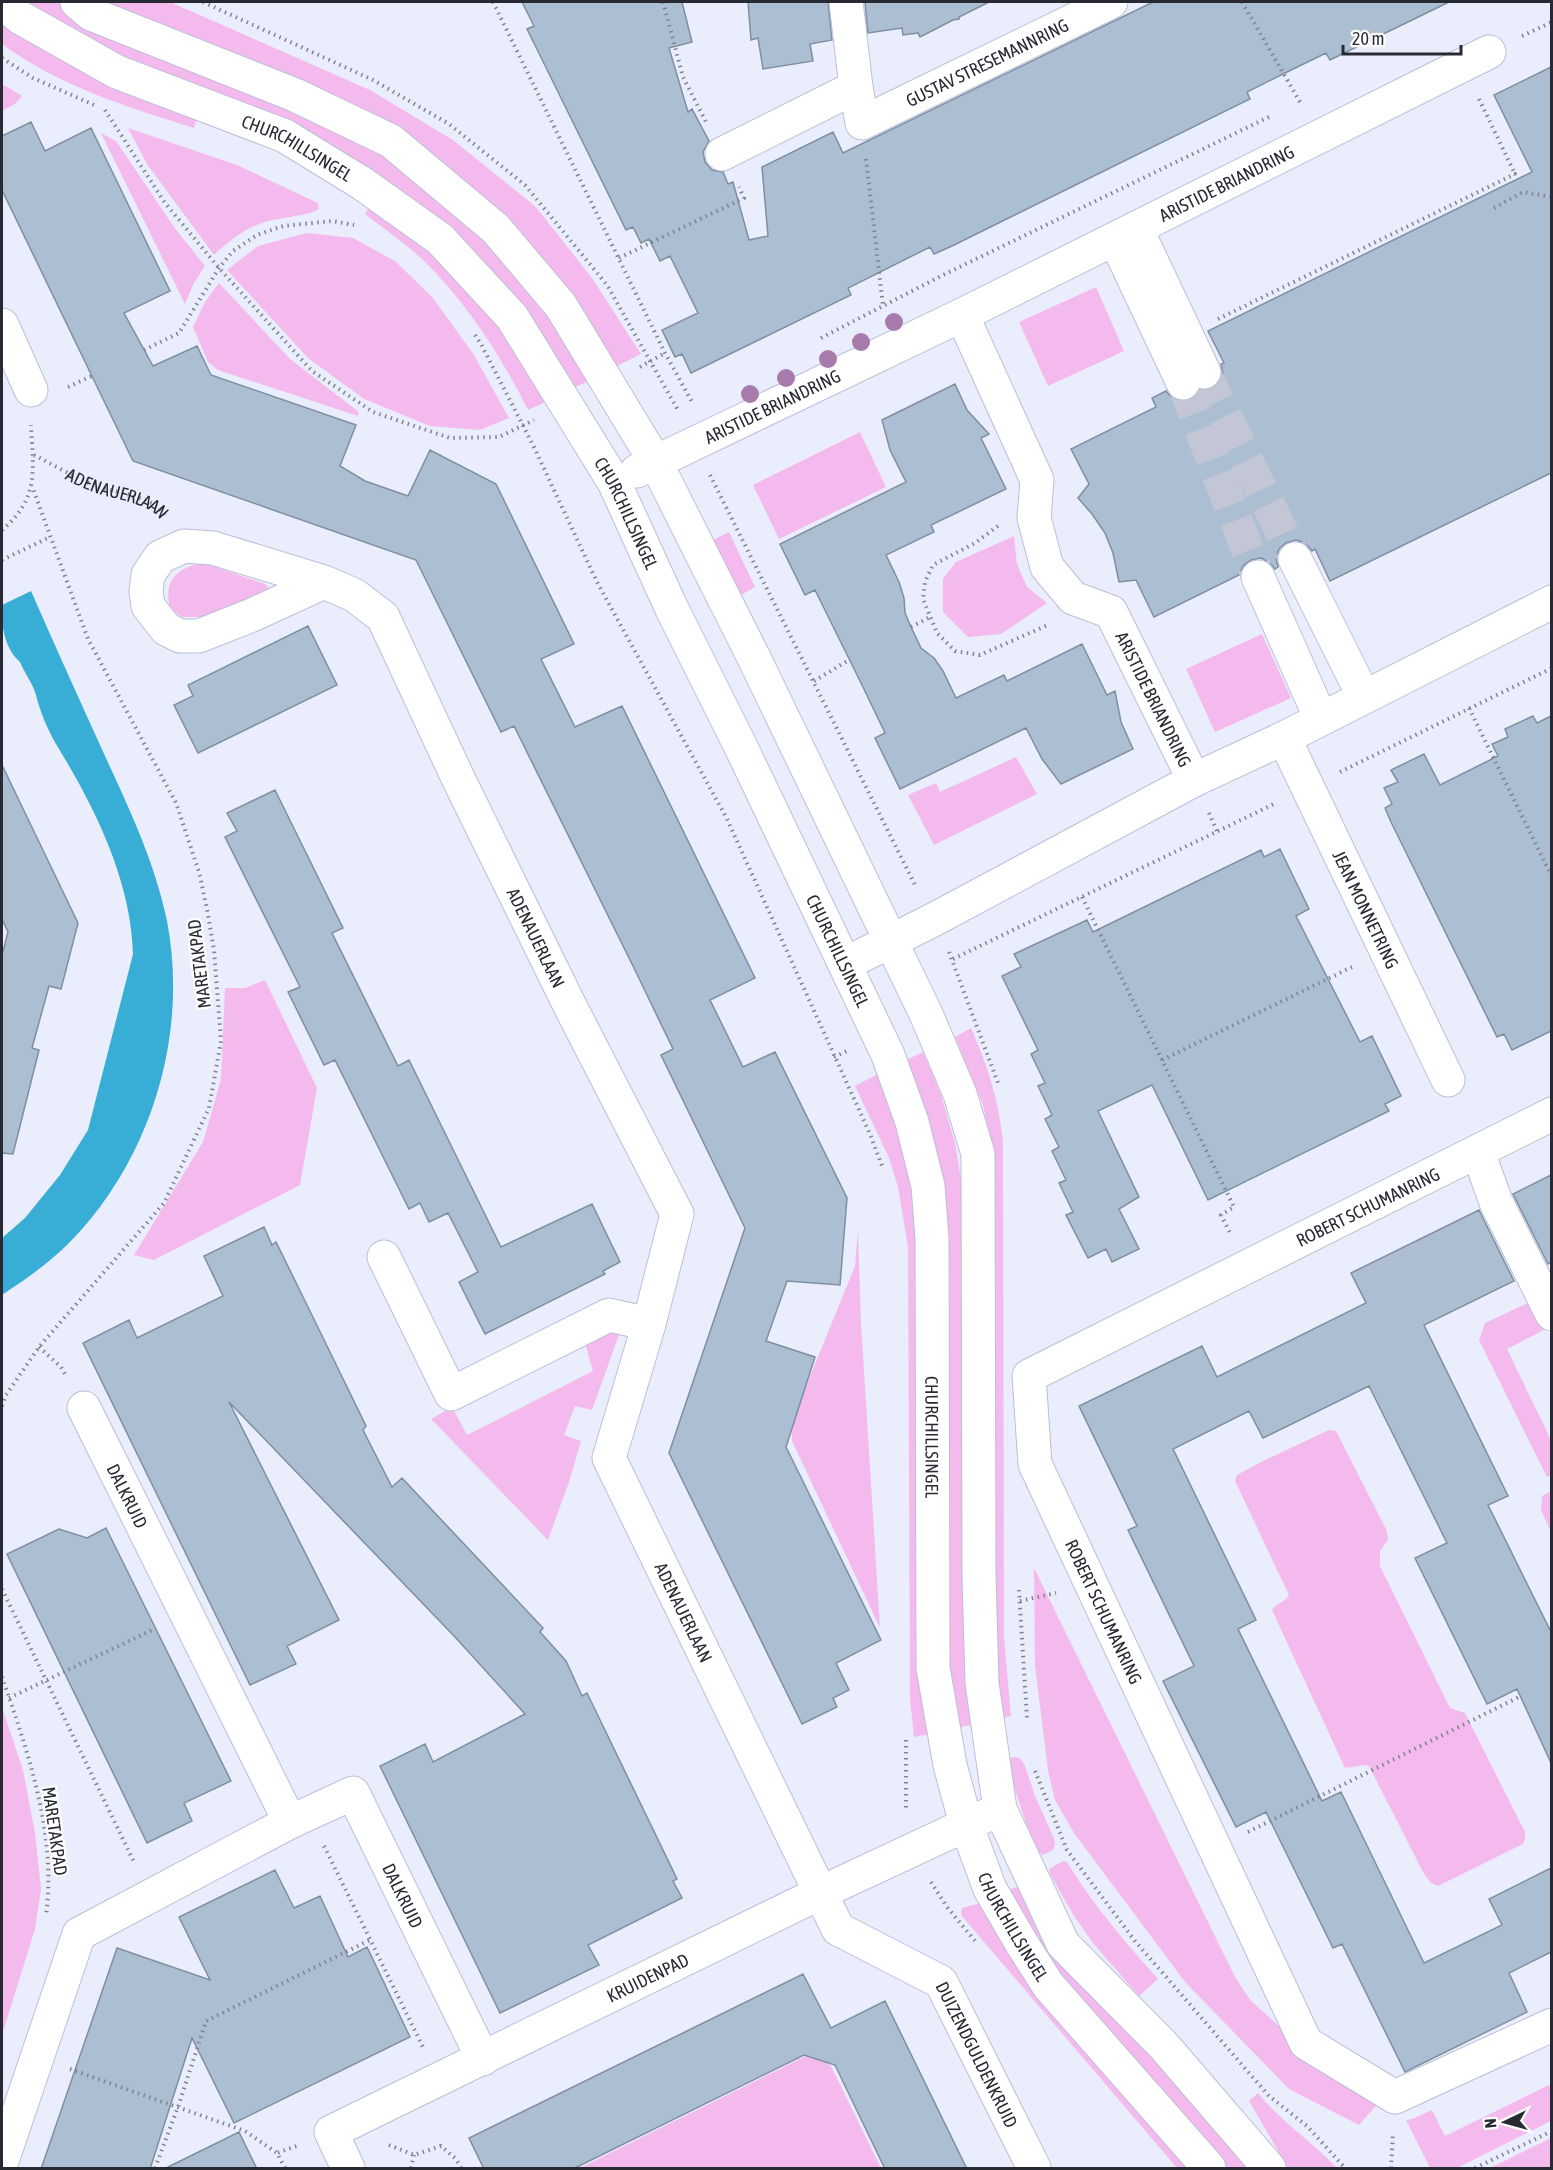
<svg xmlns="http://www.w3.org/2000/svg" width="1553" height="2170" font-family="'Asap Condensed',sans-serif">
<rect width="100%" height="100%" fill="#eaedfc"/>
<path fill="#f5baed" d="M20,2H60L66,7L305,109L390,158L466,217L527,279L593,379L571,389L457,238L116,62Z
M100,2H170L370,90L453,140L536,207L592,278L641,354L615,367L493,210Z
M2,17L57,58L123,91L197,117L194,128C127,107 59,86 2,44Z
M2,84L22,96L15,104L2,111Z
M128,128L237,165L318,203L319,209C313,215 277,218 265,222C245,228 229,241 214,255L147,164Z
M101,133L116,141L174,227L205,266L194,283L185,304Z
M372,200L472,285L550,400L528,410C501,356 467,303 423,260C405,243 384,229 365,214Z
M307,233L353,238L395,261L433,298L474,355L509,418L480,430L430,426L364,399L308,358L227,270L258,246Z
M219,283L290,359L359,412L358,416L218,370L208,362L193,327L205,302Z
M1096,287L1124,351L1048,386L1019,322Z
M860,432L886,487L779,539L753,485Z
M729,532L755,587L734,599L705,544Z
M1014,536L1017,564L1027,587L1047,603L1001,634L968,637L943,612V579L956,562Z
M204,563L265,584L271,590L219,617H182L170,608C163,581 177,567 204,563Z
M1262,634L1291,698L1215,732L1186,669Z
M1016,757L1037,794L934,845L908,795L936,783L940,792Z
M265,980L317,1088L300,1185L154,1260L134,1255L203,1142L221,1079L225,988H245Z
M971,1028C988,1066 999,1102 1003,1142L1004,1637L1011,1716L999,1719L995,1690L991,1143L983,1105L955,1037Z
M923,1052L941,1095L955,1143L967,1215L974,1724L953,1729L948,1679L946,1250L902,1062Z
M880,1073L915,1184L930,1734L914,1737L910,1698L908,1247L898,1187L889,1158L855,1086Z
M858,1230L861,1323L880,1628L792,1441L791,1423L855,1266Z
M1530,1302L1544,1330L1507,1349L1551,1440V1475L1547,1477L1479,1340L1485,1323Z
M603,1331L620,1332L592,1410L575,1406L564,1435L581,1441L570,1479L548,1540L431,1419L452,1407L467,1435L593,1371L585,1343Z
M1329,1430L1336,1431L1387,1531L1388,1540L1380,1551V1566L1450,1708L1465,1713L1525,1832V1839L1523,1844L1438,1886L1431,1883L1424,1874L1369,1766L1365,1765L1345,1768L1272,1610C1276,1603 1286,1602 1289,1595L1235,1481L1237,1475L1263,1461Z
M1551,1491V1532L1541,1510L1542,1496Z
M1034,1568L1235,1977L1250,2000L1308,2052L1387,2093L1359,2125L1289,2089L1185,1982L1074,1833L1055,1800L1048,1771L1035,1665Z
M2,1707L23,1770L35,1833L41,1889L35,1929L2,2035Z
M1015,1757L1021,1759L1025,1766L1035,1796L1053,1836L1055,1843L1053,1850L1043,1855L1039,1852L1026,1823L1006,1762L1010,1758Z
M1063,1861L1067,1862C1093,1905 1125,1942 1158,1979L1139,1996L1093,1943L1074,1916L1050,1874L1049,1869Z
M1017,1887L1042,1929L1157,2055L1254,2168H1225L1097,2021L1053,1965L1008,1890Z
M985,1902L1193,2168H1177L961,1915L962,1908Z
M806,2056L819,2057L831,2066L881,2168H580Z
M1551,2084V2121L1457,2168H1430L1406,2120L1412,2119L1432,2110L1445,2136Z
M1258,2093C1280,2121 1311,2140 1336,2167L1288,2168L1249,2101Z
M1551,2138V2168H1490Z"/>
<path fill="#38add6" d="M31,591C55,646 80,701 105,756C130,810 155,863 167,921C189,1035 151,1160 69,1243C49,1263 26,1279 2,1295V1238L25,1218L60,1175L88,1130L133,954C131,881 96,810 59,749C49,733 40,712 36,695C33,684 24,672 20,662C4,648 1,624 2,605Z"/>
<path fill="#acbed2" stroke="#7e8fa2" stroke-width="1.5" d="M522,2H682L692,42L669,48L688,112L692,109L709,141L703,152L705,162L712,170L723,172L728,184L733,182L749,240L768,236L762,167L833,132L843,153L1153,2H1449L1330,60L1326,53L1285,73L1247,92L1250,99L952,246L934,254L930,247L848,288L851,295L691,373L682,354L675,357L662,330L698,313L670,256L660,261L649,239L641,243L633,227L626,230L527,29L534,26Z
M748,2H828L832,40L810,44L813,61L763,69L758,38L751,40Z
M865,2H989L959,17V19L953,20L920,37L918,33L903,35L902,28L868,33Z
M1551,67V473L1330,581L1315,549L1312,551L1305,543L1296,540L1286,543L1279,549L1276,558L1278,567L1275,569L1269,562L1261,558L1251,560L1243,566L1239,575L1154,617L1136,580L1119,582L1113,553L1105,533L1092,514L1078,498L1089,484L1071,449L1156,407L1152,398L1166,391L1173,399L1182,402L1191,400L1200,390L1211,389L1219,383L1223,374L1221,364L1224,363L1208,331L1532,172L1494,95Z
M31,122L45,151L91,128L170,291L124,313L153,366L197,346L211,375L356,425L340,466L365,481L408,496L430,450L496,484L574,644L541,659L575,727L622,706L755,978L710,1000L743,1067L775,1052L847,1198L840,1285L787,1281L766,1341L815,1357L786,1447L881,1640L836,1663L849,1690L833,1698L837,1707L802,1724L669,1453L745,1228L661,1055L673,1049L635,970L514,726L501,732L416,560L133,461L2,190V136Z
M955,384L967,410L989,434L981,438L1006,489L931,525L934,532L886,555L899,582L904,598L905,613L911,627L921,648L934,658L943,671L956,698L1004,675L1007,681L1082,644L1107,695L1115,691L1121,722L1133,749L1061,784L1042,759L1026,728L900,789L875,738L885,733L862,685L815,590L805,595L780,544L906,482L890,450L882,420Z
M308,626L337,685L198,753L174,705L193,696L188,685Z
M1533,716L1537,723L1551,716V1031L1512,1050L1504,1034L1497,1037L1391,822L1385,808L1392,804L1384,788L1398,782L1391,770L1424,754L1440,785L1498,756L1492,744L1508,737L1505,729Z
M2,765L78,923L61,989L49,986L32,1048L39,1050L13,1154L2,1153V955L8,932L2,919Z
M275,790L343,928L332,933L398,1066L409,1060L501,1247L592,1204L620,1262L603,1271L605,1274L485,1334L459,1282L478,1272L448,1213L429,1222L420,1203L409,1209L335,1060L324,1065L288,992L300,987L225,837L237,831L227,813Z
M1280,849L1309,909L1296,916L1360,1042L1372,1036L1401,1096L1385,1104L1389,1111L1208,1200L1152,1085L1098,1111L1139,1197L1119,1209L1139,1249L1112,1262L1106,1249L1088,1258L1066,1215L1073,1212L1059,1183L1066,1180L1052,1151L1059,1147L1045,1119L1052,1115L1038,1086L1045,1083L1031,1054L1038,1050L1002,976L1021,967L1014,954L1087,920L1093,932L1261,850L1264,857Z
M1551,1175V1262L1548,1264L1513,1194Z
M1479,1210L1514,1281L1424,1325L1508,1496L1488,1505L1551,1632V1763L1517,1689L1487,1704L1415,1558L1447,1543L1369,1386L1263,1438L1249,1411L1173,1449L1256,1620L1238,1629L1322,1801L1341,1792L1424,1963L1502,1925L1489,1899L1551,1868V1952L1509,1973L1527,2012L1405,2072L1342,1944L1333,1948L1266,1812L1236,1827L1163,1681L1194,1666L1128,1530L1137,1526L1079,1406L1202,1346L1217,1377L1366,1303L1351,1273Z
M264,1227L272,1245L276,1242L306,1303L366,1426L363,1430L392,1487L402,1478L543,1628L540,1632L566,1661L582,1696L587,1693L677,1879L673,1881L682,1898L588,1945L599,1965L500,2013L380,1766L425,1744L433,1762L525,1714L455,1637L229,1402L339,1620L287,1646L296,1664L250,1685L83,1343L129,1320L137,1338L223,1296L204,1256Z
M106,1528L231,1781L184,1803L192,1821L147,1843L7,1554L59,1529L87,1538Z
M275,1870L294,1908L320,1896L348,1957L367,1947L410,2037L234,2123L192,2038L150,2169H41L117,1948L210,1980L179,1917Z
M803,1974L831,2028L885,2001L967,2169H885L835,2065L804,2055L573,2169H484L469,2138Z
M239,2132L257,2169H164Z"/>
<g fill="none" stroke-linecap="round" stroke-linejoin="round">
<path stroke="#c3c6d4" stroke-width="33" stroke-dasharray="33 16" stroke-linecap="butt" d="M1204,372L1295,559
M1183,383L1258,577"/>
<defs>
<g id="minor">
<path d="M77,2L91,14L295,95L391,141L496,229L561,306L656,463L755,660L926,1014L960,1094L978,1154L979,1576L982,1683L1000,1809L1063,1944L1164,2046L1269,2168"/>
<path id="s2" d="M846,2L856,87L862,123L1111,2"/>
<path id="s3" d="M2,3L21,18L117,72L285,136L363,184L440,239L512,317L614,482L671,607L740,745L888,1055L912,1122L928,1186L932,1238L933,1668L950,1765L966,1824L990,1889L1022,1944L1048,1985L1209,2168"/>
<path d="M722,154L856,87"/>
<path d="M1136,228L1204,372"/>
<path d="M1115,239L1183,383"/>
<path id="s4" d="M962,315L1037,480L1034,518L1047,567L1073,598L1111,612L1194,780"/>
<path d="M2,325L31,390"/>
<path id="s5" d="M637,471L962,315L1489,52"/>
<path d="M1295,559L1364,697"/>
<path d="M1258,577L1321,719"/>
<path id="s6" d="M324,582L252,615L199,636H180L166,629L148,606L146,591L148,575L160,557L184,546L213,548L324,582L354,595L383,617L457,776L571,1008L677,1214L649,1324L609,1458L838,1929L941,1982L1034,2168"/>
<path id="s7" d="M1284,738L1448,1080"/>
<path d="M845,964L933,920L1194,780L1284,738L1552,602"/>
<path id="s8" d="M1552,1114L1029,1376L1035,1464L1306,2043L1395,2097L1552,2025"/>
<path d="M1478,1152L1496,1202L1552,1314"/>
<path d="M384,1257L451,1394L609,1315L649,1324"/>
<path id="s9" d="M84,1408L290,1822"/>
<path id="s10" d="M2,2161L79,1934L290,1822L353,1793L483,2059"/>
<path id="s11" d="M348,2168L331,2132L822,1892L985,1816"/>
</g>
</defs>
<use href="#minor" stroke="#bbbfd8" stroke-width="35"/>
<g stroke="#81848f" stroke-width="4" stroke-dasharray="1.5 4.5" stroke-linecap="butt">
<path d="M203,2L373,80L449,124L525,185L607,285L679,412"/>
<path d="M493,2L665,353L693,404"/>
<path d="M663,2L683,77L706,122"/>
<path d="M1242,2L1300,102"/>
<path d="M1522,36L1552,22"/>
<path d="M2,58L33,78L94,105"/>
<path d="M1479,99L1515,174"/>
<path d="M105,110L165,203L219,268L312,371L373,412L450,438L499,437L534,420"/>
<path d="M866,159L883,306"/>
<path d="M1494,208L1523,192L1552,197"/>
<path d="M619,258L744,198L739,187"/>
<path d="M1218,319L1515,174L1517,179"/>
<path d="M475,335L481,344L533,445L597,582L727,819L870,1134L882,1166"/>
<path d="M821,338L941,276L1269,117"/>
<path d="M144,350L179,333L219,268L233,251L257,235L283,226L332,221L354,225"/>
<path d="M640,367L665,353"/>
<path d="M68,387L92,376"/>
<path id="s1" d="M34,455C54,465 75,478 97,486C116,493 153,496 165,515"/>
<path d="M710,475L916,887"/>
<path d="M998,526L975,543L933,565L925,582L923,599L937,633L955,651L980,655L1048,625"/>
<path d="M2,530C40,498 33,469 31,425"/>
<path d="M2,560L50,537"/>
<path d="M911,627L930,617"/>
<path d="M814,681L849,660"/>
<path d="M1469,708L1552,877"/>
<path d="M1340,772L1552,668"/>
<path d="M1209,813L1217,831"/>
<path d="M1082,897L1234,1207L1221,1215L1230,1233"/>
<path d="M949,952L998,1083"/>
<path d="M953,959L1276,803"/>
<path d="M834,1057L847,1051"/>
<path d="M1162,1060L1352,967"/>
<path d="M39,1347L61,1367L66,1376"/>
<path d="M2,1406L6,1395L39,1347L164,1203L209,1108L221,1041L214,950L207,909L199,872L176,803L88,639L32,486"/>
<path d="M2,1589L135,1864"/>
<path d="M1019,1590L1027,1718"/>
<path d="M1020,1601L1056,1593"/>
<path d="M2,1677C28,1752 57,1835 46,1915"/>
<path d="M9,1698L152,1630"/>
<path d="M906,1740V1811"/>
<path d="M1035,1771L1067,1850L1135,1941L1269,2096L1307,2126L1345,2168"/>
<path d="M1248,1832L1521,1696"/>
<path d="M324,1846L423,2047"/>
<path d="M931,1882L947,1907L975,1941"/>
<path d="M70,2069L245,2131L277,2153"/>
<path d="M389,2145L414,2155L441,2146L456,2159L461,2168"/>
<path d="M155,2168L178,2107L206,2021L370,1940"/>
<path d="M285,2168L277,2153L297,2146"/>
<path d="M411,2168L414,2155"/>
<path d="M1391,2168L1393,2133"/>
<path d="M1475,2168L1552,2131"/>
</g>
<use href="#minor" stroke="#fff" stroke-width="33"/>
</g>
<g fill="#a77bac">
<circle cx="894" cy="322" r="9"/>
<circle cx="861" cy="342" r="9"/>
<circle cx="828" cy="359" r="9"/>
<circle cx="786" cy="378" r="9"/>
<circle cx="750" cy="394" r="9"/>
</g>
<g text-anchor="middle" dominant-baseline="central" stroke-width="4.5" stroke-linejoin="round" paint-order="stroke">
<g font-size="18" fill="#282a33" stroke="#fff">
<text stroke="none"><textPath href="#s2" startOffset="261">GUSTAV STRESEMANNRING</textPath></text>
<text stroke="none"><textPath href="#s3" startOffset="330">CHURCHILLSINGEL</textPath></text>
<text stroke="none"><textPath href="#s5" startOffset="656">ARISTIDE BRIANDRING</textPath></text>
<text stroke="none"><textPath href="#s5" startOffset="150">ARISTIDE BRIANDRING</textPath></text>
<text stroke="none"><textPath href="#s1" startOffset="92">ADENAUERLAAN</textPath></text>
<text stroke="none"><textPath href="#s3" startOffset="834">CHURCHILLSINGEL</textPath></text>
<text stroke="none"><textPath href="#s4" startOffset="448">ARISTIDE BRIANDRING</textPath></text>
<text stroke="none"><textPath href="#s7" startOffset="190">JEAN MONNETRING</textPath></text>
<text stroke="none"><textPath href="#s6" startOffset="849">ADENAUERLAAN</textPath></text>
<text stroke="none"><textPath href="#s3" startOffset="1320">CHURCHILLSINGEL</textPath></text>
<text transform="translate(199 964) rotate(-97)">MARETAKPAD</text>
<text transform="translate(1368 1207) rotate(-26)">ROBERT SCHUMANRING</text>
<text stroke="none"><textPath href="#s3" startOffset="1824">CHURCHILLSINGEL</textPath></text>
<text stroke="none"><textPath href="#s9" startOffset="98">DALKRUID</textPath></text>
<text stroke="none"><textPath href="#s8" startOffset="836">ROBERT SCHUMANRING</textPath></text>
<text stroke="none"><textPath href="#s6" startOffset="1584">ADENAUERLAAN</textPath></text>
<text transform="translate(55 1831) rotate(82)">MARETAKPAD</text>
<text stroke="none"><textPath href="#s10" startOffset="662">DALKRUID</textPath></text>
<text stroke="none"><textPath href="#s3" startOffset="2328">CHURCHILLSINGEL</textPath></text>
<text stroke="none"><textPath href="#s11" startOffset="392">KRUIDENPAD</textPath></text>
<text stroke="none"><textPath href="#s6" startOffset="2133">DUIZENDGULDENKRUID</textPath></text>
</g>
</g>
<rect width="1553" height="2170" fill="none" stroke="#282a33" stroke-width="6"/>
<g transform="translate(1505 2122) rotate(265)" stroke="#ffffff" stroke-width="4.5" paint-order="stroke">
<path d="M0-4.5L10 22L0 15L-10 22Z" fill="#282a33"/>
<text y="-9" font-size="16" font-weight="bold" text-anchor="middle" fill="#282a33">N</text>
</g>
<path d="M1343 45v9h118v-9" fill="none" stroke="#282a33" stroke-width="3"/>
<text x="1352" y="45" font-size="18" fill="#282a33" stroke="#ffffff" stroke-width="4.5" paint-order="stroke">20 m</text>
</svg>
